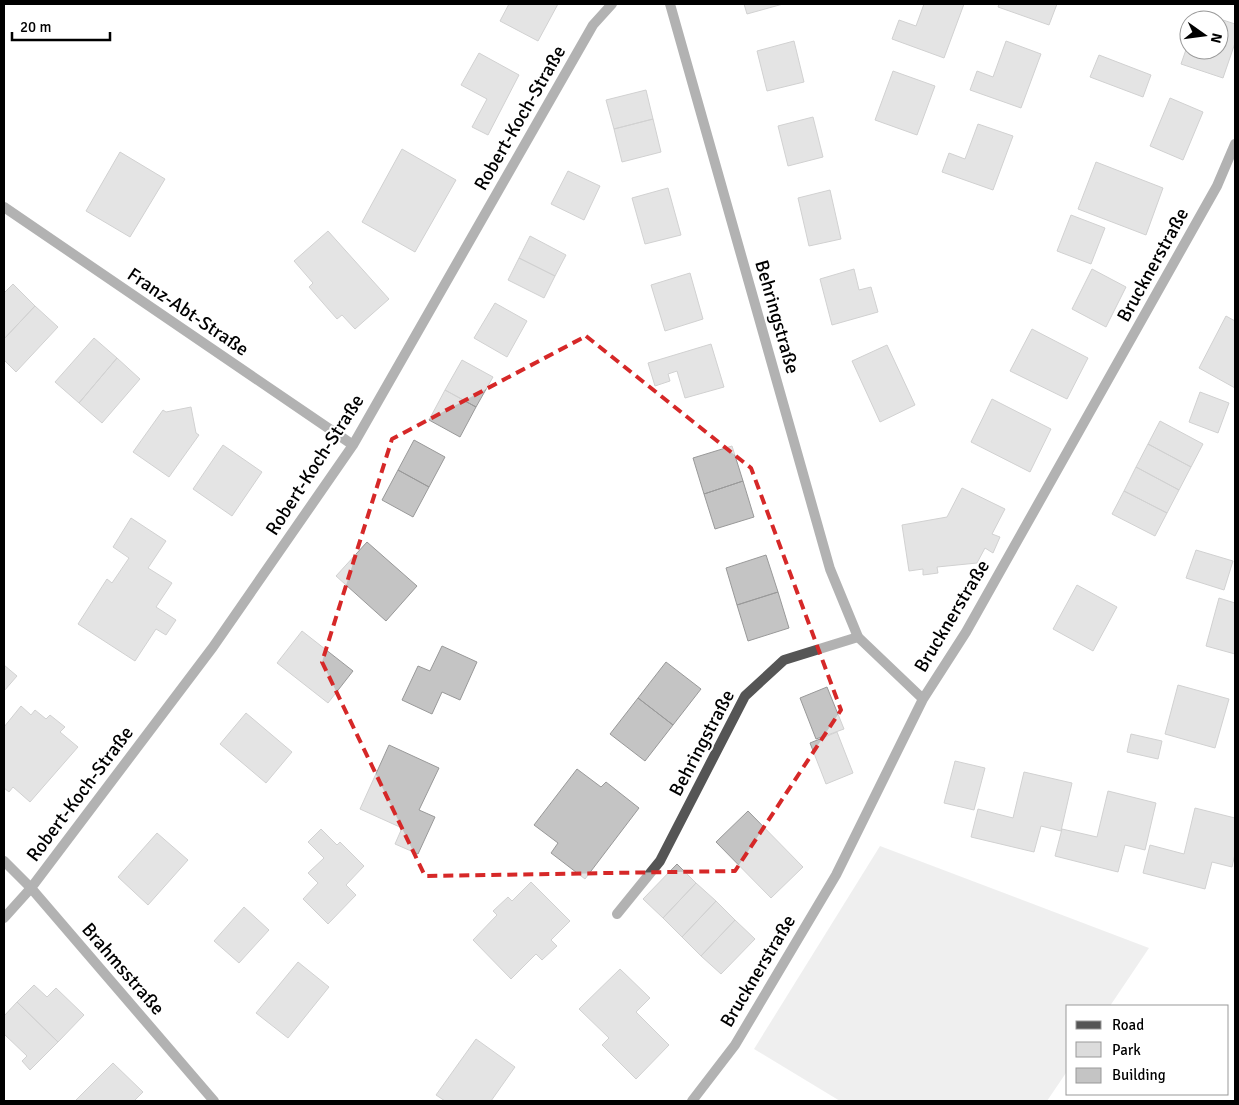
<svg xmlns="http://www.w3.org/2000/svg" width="1239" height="1105" font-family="Signika,sans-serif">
<rect width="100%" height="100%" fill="#fff"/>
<path fill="#dcdcdc" d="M880,846L1149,948L1110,1006H1068V1070L1047,1101H840L754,1049Z"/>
<path fill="#c4c4c4" stroke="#999" d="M509,4H558L538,41L500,21Z
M744,4H783L747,14Z
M924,4H964L944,58L892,39L899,20L916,26Z
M999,4H1057L1049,25L998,7Z
M1199,12L1235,24V43L1223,78L1181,64L1189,41V50H1219V20H1196Z
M794,41L804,82L767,91L757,51Z
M1006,41L1041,54L1021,108L970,90L977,71L993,77Z
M479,53L519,75L488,135L472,127L487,99L461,85Z
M1099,55L1151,75L1143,97L1090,77Z
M893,71L935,86L917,135L875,120Z
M646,90L653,119L614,129L606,100Z
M1170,98L1203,112L1183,160L1150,146Z
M813,117L823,157L788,166L778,126Z
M653,119L661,152L622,162L614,129Z
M978,124L1013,136L993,190L942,172L949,153L965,159Z
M402,149L456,180L415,252L362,222Z
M120,152L165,179L130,237L86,211Z
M1096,162L1163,188L1146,235L1078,209Z
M568,171L600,186L584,220L551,204Z
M668,188L681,235L645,244L632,198Z
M830,190L841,239L809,246L798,198Z
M1071,215L1105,228L1091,264L1057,251Z
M328,231L389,299L355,329L342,315L337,319L309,287L313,283L294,261Z
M530,236L566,255L555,276L519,258Z
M519,258L555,276L544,298L508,280Z
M854,269L859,290L871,287L878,312L832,325L820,279Z
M1092,269L1126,287L1106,327L1072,309Z
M690,273L703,319L665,331L651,285Z
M13,284L35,306L4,339V293Z
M495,303L527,321L507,357L474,338Z
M35,306L58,327L16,372L4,360V339Z
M1226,316L1235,321V388L1199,368Z
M1032,329L1088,358L1067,399L1010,371Z
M94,338L117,358L79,403L55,382Z
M711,344L724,387L685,398L677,371L668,374L670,381L655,386L648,363Z
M887,345L915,405L880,422L852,361Z
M117,358L140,379L102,423L79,403Z
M462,360L493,377L476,407L445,390Z
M445,390L476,407L460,437L429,420Z
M1200,392L1229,403L1218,433L1189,422Z
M992,399L1051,429L1030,472L971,442Z
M191,407L196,433L199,435L169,477L133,452L163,410L166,412Z
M1160,421L1203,444L1191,467L1148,444Z
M414,440L445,457L429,487L398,470Z
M1148,444L1191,467L1179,490L1136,467Z
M223,445L262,472L232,516L193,489Z
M732,446L743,481L704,494L693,458Z
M1136,467L1179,490L1167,513L1124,491Z
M398,470L429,487L413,517L382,500Z
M743,481L754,517L715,529L704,494Z
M962,488L1005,509L992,534L1000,537L993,553L985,548L977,563L937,567L938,573L923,575V569L909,571L902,525L947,517Z
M1124,491L1167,513L1155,536L1112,514Z
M131,518L166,541L148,568L172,583L156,607L176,620L166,635L156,629L135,661L78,624L107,579L112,583L129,558L113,547Z
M367,542L417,586L386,621L336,576Z
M1196,550L1233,561L1224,590L1186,578Z
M766,555L778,592L737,605L726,568Z
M1077,585L1117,607L1093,651L1053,629Z
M778,592L789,628L748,641L737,605Z
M1219,598L1235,603V654L1206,646Z
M302,631L353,671L328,703L277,663Z
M442,646L477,662L460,700L442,692L432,714L402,700L418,666L430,671Z
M666,662L701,689L673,725L638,698Z
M4,665L17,676L4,691Z
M1178,685L1229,699L1215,748L1165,734Z
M827,687L844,729L816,739L800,698Z
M638,698L673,725L645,761L610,734Z
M21,706L31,715L35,710L46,719L50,715L65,727L60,732L78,747L30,802L13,787L9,792L4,788V727Z
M246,713L292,752L266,783L220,744Z
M837,732L853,773L826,784L810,743Z
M1131,734L1162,741L1158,759L1127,752Z
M389,745L439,768L419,810L435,817L418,854L395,844L402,828L360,809Z
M955,761L985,768L974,810L944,803Z
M577,769L601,787L606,782L639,808L585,879L551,853L558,843L534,825Z
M1024,772L1072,783L1061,831L1041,826L1034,852L971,837L978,809L1013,818Z
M1108,791L1156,803L1145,850L1125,845L1118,872L1055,856L1062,829L1097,837Z
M1195,808L1235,818V854L1232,867L1212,862L1205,889L1143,873L1150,845L1184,854Z
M748,811L803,867L771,898L716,842Z
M321,829L337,845L340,842L364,866L346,885L356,895L328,924L303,899L318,883L308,873L324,858L308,842Z
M157,833L188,860L148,905L118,877Z
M677,864L696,883L663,918L643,899Z
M531,882L570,921L551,940L557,946L542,960L536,954L511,979L473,940L497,915L493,911L508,897L512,901Z
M696,883L716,901L682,937L663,918Z
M716,901L735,920L701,956L682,937Z
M244,907L269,930L239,963L214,941Z
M735,920L755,939L721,974L701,956Z
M298,962L329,987L288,1038L256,1013Z
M620,969L650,998L636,1012L669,1045L636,1079L602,1045L609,1038L579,1009Z
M34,985L47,997L56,988L84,1015L58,1042L17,1002Z
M17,1002L58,1042L30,1070L22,1061L27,1056L4,1034V1016Z
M476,1039L515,1067L491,1101H445L436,1095Z
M113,1063L143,1092L134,1101H77L76,1100Z"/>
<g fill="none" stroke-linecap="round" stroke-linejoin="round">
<path stroke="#555" stroke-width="10" d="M617,914L660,861L745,696L784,660L858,637"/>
<path stroke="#555" stroke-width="10" d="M670,4L830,569L858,637L923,699
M4,207L353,445
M4,861L31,888L214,1101
M4,918L31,888L213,647L353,445L593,25L612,4
M692,1101L735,1045L836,875L923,699L966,632L1217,186L1235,144"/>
</g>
<path d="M0 0H1239V1105H0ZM586,336L751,468L841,710L735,871L425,876L322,662L392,439Z" fill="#fff" fill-opacity=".55" fill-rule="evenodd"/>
<path fill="none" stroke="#d62828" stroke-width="4" stroke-dasharray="10 6" stroke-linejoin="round" d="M586,336L751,468L841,710L735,871L425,876L322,662L392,439Z"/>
<g text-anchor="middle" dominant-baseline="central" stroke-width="4" stroke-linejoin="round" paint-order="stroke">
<g font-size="19" fill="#000" stroke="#fff">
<text transform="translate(520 118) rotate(-60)">Robert-Koch-Straße</text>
<text transform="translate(1153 265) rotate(-61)">Brucknerstraße</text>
<text transform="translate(188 312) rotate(34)">Franz-Abt-Straße</text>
<text transform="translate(777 317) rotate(74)">Behringstraße</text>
<text transform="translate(315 465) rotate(-57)">Robert-Koch-Straße</text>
<text transform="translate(952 616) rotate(-59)">Brucknerstraße</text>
<text transform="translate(702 743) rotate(-62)">Behringstraße</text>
<text transform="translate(80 794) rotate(-53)">Robert-Koch-Straße</text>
<text transform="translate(123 969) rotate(49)">Brahmsstraße</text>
<text transform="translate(758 971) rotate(-59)">Brucknerstraße</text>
</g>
</g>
<rect width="1239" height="1105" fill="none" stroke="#000000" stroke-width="10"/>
<rect x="1066" y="1005" width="162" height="90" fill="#ffffff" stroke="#999999"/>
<rect x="1076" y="1021" width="25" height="8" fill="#555555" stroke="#999999"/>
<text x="1112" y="1030" font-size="15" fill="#000000">Road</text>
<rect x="1076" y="1042" width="25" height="15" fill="#dcdcdc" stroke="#999999"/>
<text x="1112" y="1055" font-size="15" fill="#000000">Park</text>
<rect x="1076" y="1068" width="25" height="15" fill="#c4c4c4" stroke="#999999"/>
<text x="1112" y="1080" font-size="15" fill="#000000">Building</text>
<g transform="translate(1204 35) rotate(104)"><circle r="24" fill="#ffffff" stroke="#999999"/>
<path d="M0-4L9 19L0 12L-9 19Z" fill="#000000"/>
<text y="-8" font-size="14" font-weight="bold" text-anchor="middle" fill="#000000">N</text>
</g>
<path d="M12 32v8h98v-8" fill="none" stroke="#000000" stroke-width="2.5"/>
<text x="20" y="32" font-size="15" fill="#000000" stroke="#ffffff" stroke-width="4" paint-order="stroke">20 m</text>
</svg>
